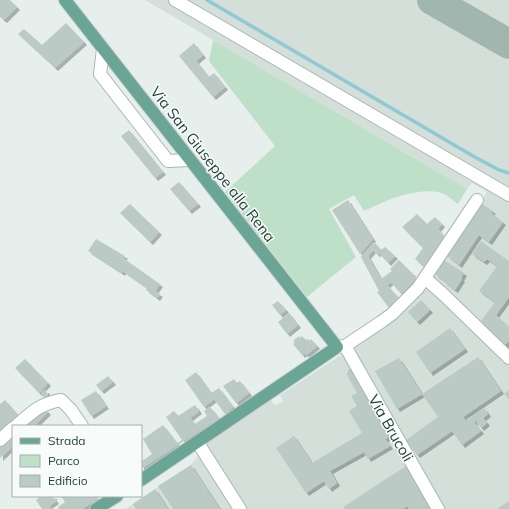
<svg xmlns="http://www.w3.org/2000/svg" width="509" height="509" font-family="Mulish,sans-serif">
<defs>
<filter id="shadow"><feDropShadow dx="3" dy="3" stdDeviation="0" flood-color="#0004"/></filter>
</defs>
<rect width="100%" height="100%" fill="#e6efeb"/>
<path fill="#d4dfda" d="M145,0H509V509H126L133,504L191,465L211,439L271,400L275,406L283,401L280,395L387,325L424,289L486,194V191L472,183L467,189Z"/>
<path fill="#bfe0c8" d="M213,40L467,189L458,204C453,200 446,194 439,192C413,188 387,200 364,211L354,195L329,209L356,257L307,297L225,192L275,146L209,61Z"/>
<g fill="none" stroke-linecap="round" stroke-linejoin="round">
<path stroke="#8ec9d4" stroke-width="3.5" d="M207,0L473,156L499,170L509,173"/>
<path stroke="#a2b6b0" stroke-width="30" d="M432,0L509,44"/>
</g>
<path fill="#bbcac4" filter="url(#shadow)" d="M0,0H10L17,7L4,20L0,17Z
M66,23L84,42L55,68L18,34L24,29L42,45Z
M194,43L203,55L196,61L209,77L214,73L225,87L213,97L179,56Z
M129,130L163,172L155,178L121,136Z
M179,182L198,204L189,211L170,189Z
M348,200L373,239L360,254L332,210Z
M130,204L159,232L150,242L120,213Z
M482,204L493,211L491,213L503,222L489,242L479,235L459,265L447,256Z
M417,214L427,224L435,217L442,224L438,229L445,237L424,267L415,259L423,248L402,227Z
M96,239L125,256L123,258L160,284L155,291L160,294L157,298L146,290L147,288L123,271L122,273L88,251Z
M481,241L509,261V297L496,315L509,327V341L505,345L481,321L495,302L479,291L497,266L487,259L484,262L472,254Z
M374,242L381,250L385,247L395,256L388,263L379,253L377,254L373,250L368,256L381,279L392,271L390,269L399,260L413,274L412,275L416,279L401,294L391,282L387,285L398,297L389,308L377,292L379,291L361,257Z
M444,260L464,273L461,278L462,279L455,290L444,282L445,281L435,274Z
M421,300L430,310L417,322L408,312Z
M278,301L286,310L280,315L272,305Z
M289,313L298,325L287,334L278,322Z
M450,328L465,349L430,373L416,352Z
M299,336L300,338L302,336L306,340L308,339L310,341L311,339L317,346L306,355L305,353L302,355L293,344L295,342L293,341Z
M478,357L501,391L463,417L466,421L484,408L488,414L483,418L487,423L481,428L476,421L474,422L481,431L462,445L452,431L417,455L406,440L438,417L422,394Z
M399,358L422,394L397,409L375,371Z
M25,359L48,383L39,393L15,368Z
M353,368L391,436L385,439L390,446L368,459L364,452L330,471L337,483L329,489L324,481L306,493L276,448L294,436L312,463L362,433L349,411L357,406L351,396L357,393L347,375L348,370Z
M196,372L211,393L219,388L233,407L225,414L214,399L204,407L185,380Z
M108,376L113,382L101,391L96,385Z
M234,379L237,383L240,381L249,393L236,403L223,386Z
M46,390L48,396L44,398L41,392Z
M509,390V398L504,394Z
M96,391L106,406L91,416L81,400Z
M5,400L19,416L0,434V404Z
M195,405L199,411L190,418L195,424L207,416L204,411L210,407L219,418L141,469V462L152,454L143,439L163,425L177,443L182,440L166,417L174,411L178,416Z
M45,409L48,412L34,426H21Z
M13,434V446L0,458V446Z
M191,465L220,509H173L158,486Z
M406,466L431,509H409L407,506L403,509H345L343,507Z
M155,489L168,509H136L133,504Z
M41,496H55L53,497L56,501L49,506L51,509H42L36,500Z
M61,496H101L82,509H59L58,507L65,502Z
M509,501V509H497Z"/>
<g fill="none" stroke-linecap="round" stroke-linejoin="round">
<defs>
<path id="minor" d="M175,0L509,195
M103,49L100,74L168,161L190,160
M425,278L444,295L509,358
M345,346L438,509
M337,347L345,346L381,322L392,314L418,288L477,200
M16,426C32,412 39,404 61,400L71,410L82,426
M0,440L13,428
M198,443L240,509"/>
<path id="major" d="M65,0L337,347L141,480
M96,509L117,496"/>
</defs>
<use href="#minor" stroke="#a8b8b2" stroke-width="14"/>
<use href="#major" stroke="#c2cac8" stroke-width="14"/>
<use href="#minor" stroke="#fff" stroke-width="12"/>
<use href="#major" stroke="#6aa596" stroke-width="12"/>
</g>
<g text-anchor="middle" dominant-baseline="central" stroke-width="3" stroke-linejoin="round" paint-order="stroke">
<g font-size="15" fill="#24423a" stroke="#f7fbf9">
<text transform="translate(213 164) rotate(52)">Via San Giuseppe alla Rena</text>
<text transform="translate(391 428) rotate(60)">Via Brucoli</text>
</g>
</g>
<rect x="12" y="425" width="130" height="72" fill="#f7fbf9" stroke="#a3b1ad"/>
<rect x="20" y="438" width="20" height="6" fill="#6aa596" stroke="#a3b1ad"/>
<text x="48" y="445" font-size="12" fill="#24423a">Strada</text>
<rect x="20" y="455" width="20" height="12" fill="#bfe0c8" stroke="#a3b1ad"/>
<text x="48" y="465" font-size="12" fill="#24423a">Parco</text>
<rect x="20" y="475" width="20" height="12" fill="#bbcac4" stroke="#a3b1ad"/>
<text x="48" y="485" font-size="12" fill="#24423a">Edificio</text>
</svg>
